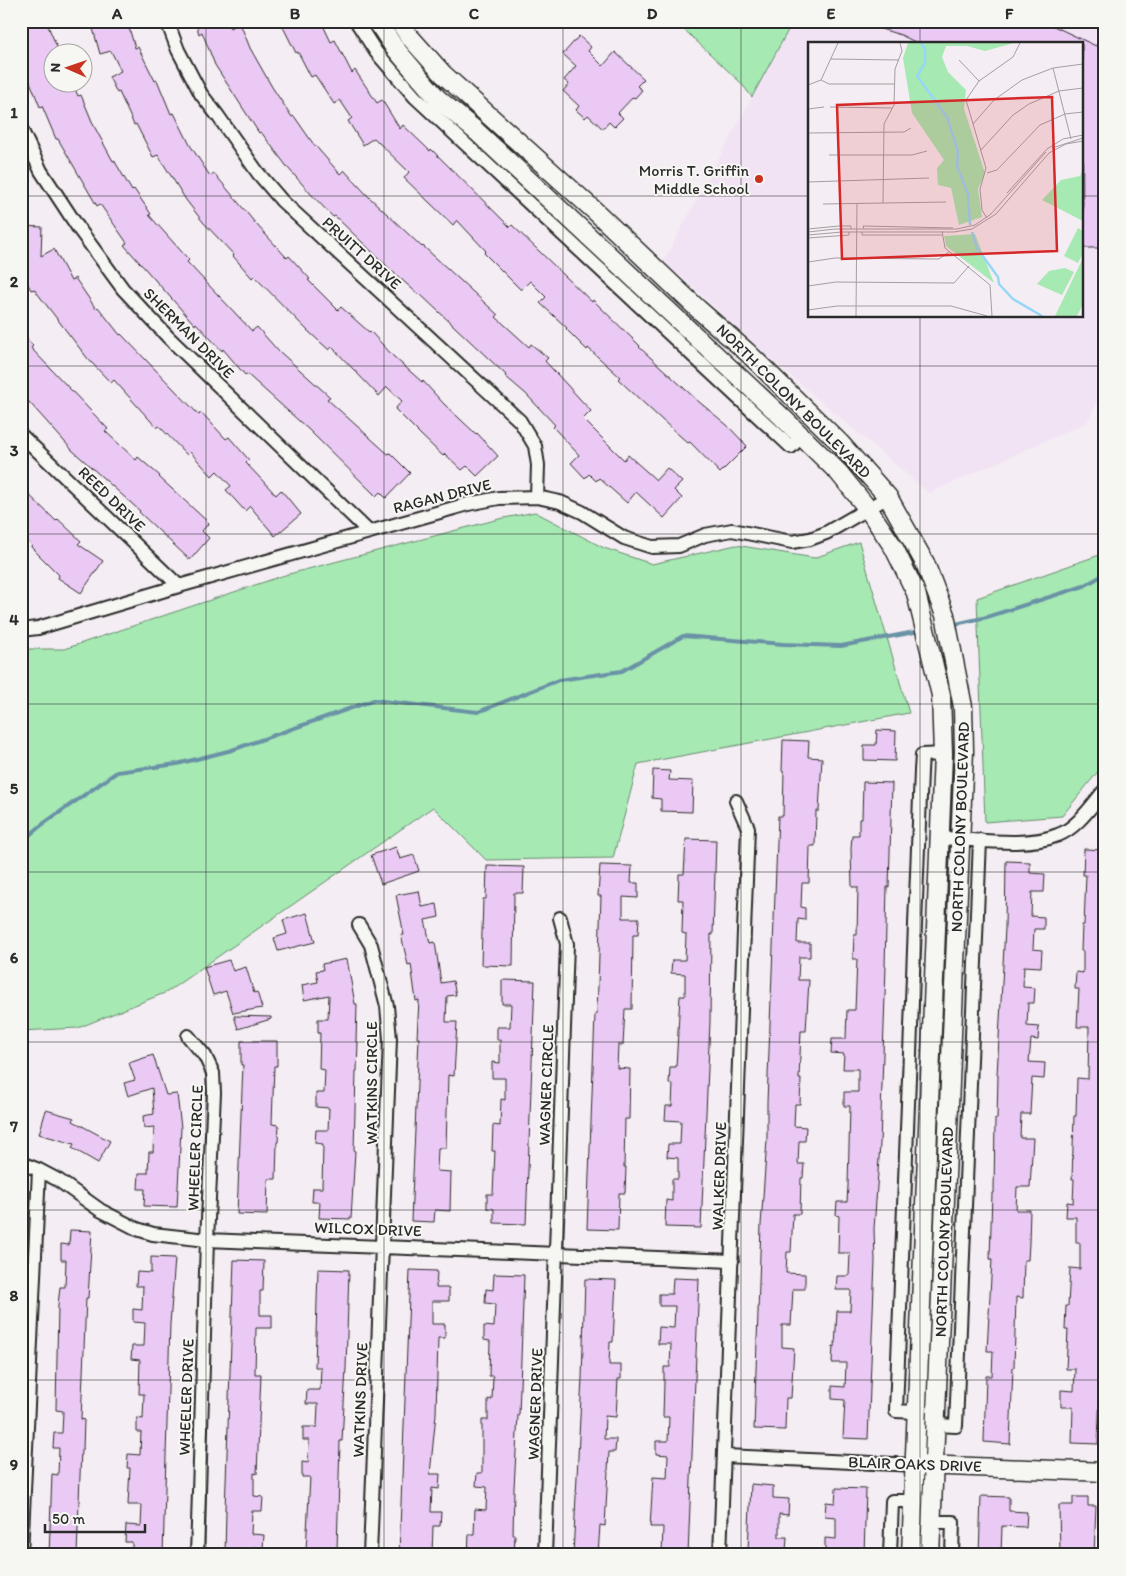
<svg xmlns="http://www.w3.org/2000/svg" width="1126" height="1576" font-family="Itim,sans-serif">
<rect width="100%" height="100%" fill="#f4edf3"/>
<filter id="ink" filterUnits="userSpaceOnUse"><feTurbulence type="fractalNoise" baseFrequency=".02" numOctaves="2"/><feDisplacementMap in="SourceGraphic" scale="10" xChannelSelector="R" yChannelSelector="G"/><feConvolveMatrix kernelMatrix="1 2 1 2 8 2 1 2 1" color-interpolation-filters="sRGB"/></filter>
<g filter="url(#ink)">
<path fill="#f1e2f4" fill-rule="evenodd" d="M793,21H1105V387L1087,422L929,493L768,356L664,261ZM810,44H1082V316H810Z"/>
<path fill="#a6e9b3" stroke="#688a6f" d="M675,21H793L752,97L741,83Z
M535,512L604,548L652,564L736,545L814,558L859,542L909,713L638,764L613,858L486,860L433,807L167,992L78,1028L21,1031V649H64L285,575L499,519Z
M1105,553V763L1062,816L985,822L977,598Z"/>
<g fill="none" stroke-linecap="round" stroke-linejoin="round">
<path stroke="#6b92a6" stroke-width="4" d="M951,625L987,617L1084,586L1105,574
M21,842L43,824L117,772L177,764L232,750L374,700L478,712L559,680L622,671L683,636L783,644L841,646L920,631"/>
</g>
<path fill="#ebc9f5" stroke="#2b2b2b" d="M21,21H46L59,52H52V82H72L78,96L81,95L94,126L113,161L114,160L132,191L134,189L151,214L149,215L189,260L187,262L252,331L257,327L280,353V352L330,397L327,399L388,454L390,453L410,473L386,498L380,492L376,496L309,430L247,374L245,375L223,349L222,351L196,323L195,325L124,245L127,243L100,204L97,206L58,139H56L42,106L40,107L21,59Z
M104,21H127L135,48L138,47L155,81L157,80L171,114L174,113L190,145L210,176L214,173L256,224L287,258L289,256L310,279L308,280L338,310L341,307L369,332L370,331L394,357L422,382L423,381L444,404L476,434L477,433L498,456L477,476L467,466L462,470L445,454L443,456L422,436L395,409L402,401L387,387L379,396L332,347L329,350L308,331L254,276L252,278L233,256L234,255L203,222L186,200L158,155L153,157L136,124L134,125L119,92L117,93L109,77L121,71L111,51L100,54L92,25Z
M195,21H229L228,23L230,28L240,23L250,48L272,87L292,117L294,116L312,142L340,174L344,170L368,196L422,247L423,246L498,315L496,317L529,347L531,344L548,358L545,361L591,411L583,419L624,460L628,455L656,480L667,468L682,482L674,490L682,498L664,518L636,492L627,503L599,478L596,481L589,474L585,478L571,463L579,455L553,427L555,425L526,394L505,376L506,375L420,294L419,295L392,271L335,216L333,217L310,193L288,168L261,132L259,133L215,65L202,32L199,34Z
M290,21H321L331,42L335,40L352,73L355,70L377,103L382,100L400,129L403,125L430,151L431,149L510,227L512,225L592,302L593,300L640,346L639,347L698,401L727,425L747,446L720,473L690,442L688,443L662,420L618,379L620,377L588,348L587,350L566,329L567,328L540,303L546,297L530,281L521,290L484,253L486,251L457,220L453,225L404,178L409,172L374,138L363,145L348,121L352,118L340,100L334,104L315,75L311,77L298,52L296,53L282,25Z
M865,21H1043L1096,46L1105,30V248H1083L1082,44H919L901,35L864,24Z
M579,36L591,47L588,51L603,66L615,52L644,79L637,86L642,90L635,98L633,97L618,113L623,118L614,127L609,122L603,129L588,115L585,118L576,110L579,106L563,91L569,84L564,80L576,66L563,54Z
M21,226L42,227L41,256L54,249L71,281L75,278L96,309L98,307L120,335L121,334L199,415L201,412L226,439L229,437L249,460L246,463L276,495L281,490L301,514L275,536L250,506L245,511L226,490L231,486L217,471L212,476L190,452L187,455L159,426L157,428L114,380L111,383L88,359L34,289L31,290L21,271Z
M21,331L33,346L31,348L108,429L105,431L136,460L138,457L160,476L159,477L209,523L202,531L209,538L190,560L139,512L140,511L72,450L21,393Z
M21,487L56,521L58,519L81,541L78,544L103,561L81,593L58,578L59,575L31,547L32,545L21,535Z
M877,730L896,731L895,761L864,760V745H876Z
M783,740L809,741L808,757L822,758L819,811H816L815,846H810L809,883H802L801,907L805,908V920L798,919L797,943H810V957H799L798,980H809L806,1031H801L799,1079H801L800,1104H795L794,1126L806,1127L805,1141H799L798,1164H804L803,1178H801L800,1214H793L791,1252H787L786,1273L805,1274V1289H793L791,1325H782V1347L794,1348L791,1398H786L785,1430L754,1429L761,1225L767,1140V1103L778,816H783L784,771H782Z
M653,770L670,771L669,780L693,781L692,812L661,811V799L652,798Z
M863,782L892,783L889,887H887L885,966H886L880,1144L874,1229L875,1261L868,1439L843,1438L845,1400L832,1399V1386L845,1387L846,1363H832L833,1346L835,1347L837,1311H850L851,1290H836L837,1276H849L850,1253H838L839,1216L836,1215L837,1202H847L848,1186L850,1106H844V1092H858V1069H843L844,1054L831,1053L832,1039H846L847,1010H855L857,959H853L854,935H857L858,887H852L851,849L852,835H859V819H862Z
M686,839L716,840L713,935L711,934L710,1022L701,1228L665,1227L666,1200L672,1201V1179H678V1158L667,1157L668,1144H680L681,1121L665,1120L666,1106H672L673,1084H669L670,1067H676L680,996H685V974L671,973L672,960H685L686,934L682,933L683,900H678L679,874H684Z
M396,847L400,859L414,855L419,871L381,884L371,855Z
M1084,849L1105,850V1250L1098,1444L1072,1443L1073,1407H1061V1390L1074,1391L1075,1369H1066L1068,1330H1065L1066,1306H1068L1070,1268L1080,1269V1243H1076V1217H1066L1067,1202L1073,1203L1074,1179H1072L1074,1116H1076L1077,1078L1088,1079L1089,1027H1077L1079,989H1075L1076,972L1083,973V951H1081L1082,925H1084L1086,875H1083Z
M1006,861L1030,862V873L1045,874L1044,892H1032L1031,916L1044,917V929H1034L1033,949L1042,950L1041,967L1024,966L1023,987L1035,988L1034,1003H1028L1027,1026L1039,1027L1038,1040L1031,1039L1029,1062L1045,1063L1044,1079L1032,1078L1030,1114H1021L1020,1138H1033L1030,1187H1017L1016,1210H1030L1029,1243L1028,1260H1024L1023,1298L1016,1297L1014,1367H1013L1010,1444L984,1442L986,1376H992L993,1351H987L992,1259H990L992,1193H994L995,1119H997L998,1075H997L1005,928Z
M600,865L632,866L631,883H638V898L623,897V918H639L638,935H633L632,1009H625L623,1045H618L617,1068L630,1069L629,1119H625L624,1167H626L625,1193H619L618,1230L587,1229L595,1014H597L601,896H598Z
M487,866L524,867L523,893H514L513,966L481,965L483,899H486Z
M419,891L422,907L437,904L439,917L425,920L430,943L435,942L441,983L453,981L456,995L447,996L446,1022H457L454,1076L448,1075L446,1148H438L437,1171L451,1172L450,1211L435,1210L434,1222L411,1221L419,1038H417L419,1000L416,1001L411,964L408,965L401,935H404L396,895Z
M307,913L315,942L278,951L274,938L287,934L283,920Z
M347,959L355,1004H357L356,1042H358L357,1071H356L354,1151H355L351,1219L319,1218L320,1202H312L313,1188H322L323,1144L315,1143L316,1130H328L329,1108L316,1107V1093H324L325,1070L319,1069L320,1033H318V1019H328L329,995L304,1000L302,985L318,982L316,971L323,970L322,964Z
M229,960L233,971L246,967L254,993L257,992L262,1008L233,1013L226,991L213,995L204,967Z
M502,980L535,981L526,1224L494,1223V1209L487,1208V1194H493L495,1151H492L493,1125L500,1126L501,1099L505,1100V1078H492V1062L500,1063V1040H497V1027H510L511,1004H502Z
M234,1016L271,1017V1019L238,1029Z
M241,1041H277V1066H274L272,1124L279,1125L278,1142H277L276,1179H268L267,1215L237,1214L243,1065H241Z
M153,1055L166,1095L177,1094L181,1128L177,1207L144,1206L145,1189H138L139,1173H148L149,1152H153L154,1127L144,1128L143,1116L154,1114L152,1088L128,1096L124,1083L135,1080L129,1063Z
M46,1110L74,1118L73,1121L110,1141L98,1163L72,1148L74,1144L39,1134Z
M70,1230L92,1231L88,1298H86L83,1374L81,1419L84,1420L83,1449H81L77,1555H49L52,1474L58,1475L59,1448H53L54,1433H62L63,1411L56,1410L58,1305L60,1287H65L66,1260H61V1244L69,1245Z
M151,1257L175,1258L170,1324L163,1555H132V1542H125L126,1525L141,1526L142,1505H128L130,1468H127L128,1454L140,1455L141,1432H137V1418L143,1419L144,1394H139L140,1360L131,1359L132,1346H144L145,1323L133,1322V1309L142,1310L143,1286H136L137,1272L151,1273Z
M234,1260L264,1261L263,1291H260V1315H272V1328H256L255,1374H261L257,1474L254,1473V1496L263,1497L262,1511H252L251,1534L264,1535L263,1548L253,1547V1555H225L226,1510H225Z
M318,1269L349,1270L346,1368L342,1441H340L337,1551L306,1550L310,1477H302V1462L308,1463L309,1440H303V1427H317L318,1404H306L307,1390H320L321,1367H315Z
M410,1270L437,1271L436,1288H449V1301H432V1324H445V1338H438L436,1414L430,1474H440L439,1489L432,1488L431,1512H441L440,1526H433L432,1555H399Z
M494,1274L524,1275L519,1415H518L514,1488L513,1535H515L514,1555H468L469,1534H474L475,1509L486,1510L487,1487L476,1486L477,1473H482V1420H488V1399L492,1400L493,1376H489L490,1341L484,1340V1326L494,1327L495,1304L485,1303L486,1289L493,1290Z
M673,1278L699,1279L688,1555H662L663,1527H650L653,1477L667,1478L668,1455L656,1454V1441H668L669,1417H663L664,1381V1367H670L671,1344H658L659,1327L674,1328L675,1306H659V1294H672Z
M585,1279L616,1280L613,1342H610L609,1365H621V1379H618L616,1417L605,1416L604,1439H616L615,1452H609L605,1526L600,1525L598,1555H573L582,1378Z
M751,1484L773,1486V1498L789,1499L788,1515L779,1514V1537H787L786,1551L748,1550Z
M836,1488L866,1489L864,1555H825V1538L836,1539V1517L825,1516L826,1502L835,1503Z
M981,1496L1009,1497V1511L1027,1512L1026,1527L1002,1526L1001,1555H979Z
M1073,1497H1088V1506H1096L1094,1555H1060L1059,1505H1073Z"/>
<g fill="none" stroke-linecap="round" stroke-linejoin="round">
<defs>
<path id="street" d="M167,21L178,50L201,94L218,116L258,173L282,201L520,421L535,446L538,465L537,497
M356,21L376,52L415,97L791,447L802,436
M21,129L41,171L79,229L123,289L168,337L369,532
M21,435L179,586
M21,630L38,628L179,586L468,504L499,498L537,497L560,502L582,512L624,538L652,547L679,546L705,535L732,530L792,542L810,539L826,533L888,497
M940,838C974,839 1027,848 1058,835C1077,828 1092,805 1105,790
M359,925L371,945L387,1006L390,1039L370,1555
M188,1036L205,1056L213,1073L214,1093L207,1240L197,1555
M21,1163L39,1170L58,1180L100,1210L137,1229L153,1234L207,1240L732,1261
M917,1412L896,1411L921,771L922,755L943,754
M936,1425L956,1426L980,840
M725,1456L915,1465
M932,1522H953L952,1555
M21,1555L39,1170
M545,1555L567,944L560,918
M720,1555L748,828L736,801
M890,1555L892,1501H913"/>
<path id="secondary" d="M377,21L394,47L438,99L476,131L782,417L839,473L868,509L894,548L916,593L941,695L943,754L911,1555
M399,21L409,36L443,74L595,211L698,309L747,352L840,443L888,497L925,563L945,615L963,707L964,751L930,1555
M923,1465L1105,1472"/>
</defs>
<use href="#street" stroke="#2b2b2b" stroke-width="16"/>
<use href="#secondary" stroke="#2b2b2b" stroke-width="21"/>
<use href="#street" stroke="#f6f6f2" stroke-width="12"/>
<use href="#secondary" stroke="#f6f6f2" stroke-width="18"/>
</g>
</g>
<path fill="none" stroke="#2b2b2b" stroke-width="1" stroke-opacity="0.55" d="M206,21V1555M384,21V1555M563,21V1555M741,21V1555M920,21V44M21,196H810M1082,196H1105M920,316V1555M21,366H1105M21,534H1105M21,704H1105M21,872H1105M21,1042H1105M21,1210H1105M21,1380H1105"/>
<circle fill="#c8321e" stroke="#f6f6f2" stroke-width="2" cx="759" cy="179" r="5"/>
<g text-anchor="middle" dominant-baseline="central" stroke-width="4" stroke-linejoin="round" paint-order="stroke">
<g font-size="16" fill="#2b2b2b" stroke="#f6f6f2" text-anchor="end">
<text x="749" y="170">Morris T. Griffin<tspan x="749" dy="18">Middle School</tspan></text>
</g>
<g font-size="16" fill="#2b2b2b" stroke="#f6f6f2">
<text transform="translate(362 253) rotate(42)">PRUITT DRIVE</text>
<text transform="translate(189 333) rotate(45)">SHERMAN DRIVE</text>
<text transform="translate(794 401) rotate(45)">NORTH COLONY BOULEVARD</text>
<text transform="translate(442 496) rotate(-14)">RAGAN DRIVE</text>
<text transform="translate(112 499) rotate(44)">REED DRIVE</text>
<text transform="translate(960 827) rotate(-88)">NORTH COLONY BOULEVARD</text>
<text transform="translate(371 1083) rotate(-90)">WATKINS CIRCLE</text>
<text transform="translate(546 1085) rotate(-88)">WAGNER CIRCLE</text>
<text transform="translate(195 1148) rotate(-88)">WHEELER CIRCLE</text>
<text transform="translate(719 1176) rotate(-88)">WALKER DRIVE</text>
<text transform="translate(368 1229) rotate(2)">WILCOX DRIVE</text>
<text transform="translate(944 1232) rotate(-88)">NORTH COLONY BOULEVARD</text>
<text transform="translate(186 1397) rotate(-88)">WHEELER DRIVE</text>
<text transform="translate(360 1400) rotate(-88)">WATKINS DRIVE</text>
<text transform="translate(535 1404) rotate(-88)">WAGNER DRIVE</text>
<text transform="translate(915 1464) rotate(2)">BLAIR OAKS DRIVE</text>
</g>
</g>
<g transform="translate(808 42)">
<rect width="275" height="275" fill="#f4edf3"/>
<path d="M100,1H206L177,9L159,4H138L134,15L140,30L158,48L156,67L177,131L170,147L174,175L151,183L143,146L130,143L129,126L136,118L104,71L95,16ZM275,127V179L234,158L253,138L272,134ZM270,186L275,189V211L270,221L256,214ZM167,192L186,241L138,204L136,194ZM275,216V262L269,274H247ZM257,226L266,230L254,253L229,242L241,229Z" fill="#a6e9b3"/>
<path fill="none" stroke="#96d7f8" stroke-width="2.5" d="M113,1L117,7V21L109,34L139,75L150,110L149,124L160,152L162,183M164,190L169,206L190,235L191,242L205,257L234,274"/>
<path fill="none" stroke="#a49fa3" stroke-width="1" d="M23,17L91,18M151,18L171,39M245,26L263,97M13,38L21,42H86M0,43L13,38L30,1M22,65L84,66M0,67L16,65M165,82L186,58L214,38L245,26L275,22M0,91L96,90L103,86M244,106L275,96M173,108L205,73L221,62L251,49L275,46M21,113H104L119,109M179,131L189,128L232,83L257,72L275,70M0,140L121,136M199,151L239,107L255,97L275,93M75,161L76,82L86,63L87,27L94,9L92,1M15,162L138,160M179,176L174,168L172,147L178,126L158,58L171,39L205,15L212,1M0,187L31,184H43V187M56,187L55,184L145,186M134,189L137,206L182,243L184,274M0,190L27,187H149L167,183L183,172L238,110M54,190V193H134M0,193L34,190H146L164,187L188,172L241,111L258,102L275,99M0,196L41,193V190M0,220L27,216L131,217L141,210M0,244L28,240L146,241L161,224M0,268L29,264H143L179,274M48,274L49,161"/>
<path fill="#d62828" fill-opacity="0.15" stroke="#d62828" stroke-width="2.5" d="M244,55L249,209L34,217L29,63Z"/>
<rect width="275" height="275" fill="none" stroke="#2b2b2b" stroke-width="2.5"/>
</g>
<rect width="1126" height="1576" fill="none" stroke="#f6f6f2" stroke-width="55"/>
<g transform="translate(68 68) rotate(272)"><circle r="24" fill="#f6f6f2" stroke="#a5a5a2"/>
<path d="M0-4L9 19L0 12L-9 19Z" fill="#c8321e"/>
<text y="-8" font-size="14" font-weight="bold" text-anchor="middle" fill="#2b2b2b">N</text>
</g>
<path d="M45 1524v8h100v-8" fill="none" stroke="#2b2b2b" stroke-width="2.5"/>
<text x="52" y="1524" font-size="15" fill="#2b2b2b" stroke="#f6f6f2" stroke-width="4" paint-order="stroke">50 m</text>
<rect x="28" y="28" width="1070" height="1520" fill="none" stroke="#2b2b2b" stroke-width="2"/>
<g font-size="16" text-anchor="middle" font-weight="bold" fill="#2b2b2b">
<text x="117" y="19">A</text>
<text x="295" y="19">B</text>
<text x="474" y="19">C</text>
<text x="652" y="19">D</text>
<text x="831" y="19">E</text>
<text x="1009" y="19">F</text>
<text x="14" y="118">1</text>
<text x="14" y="287">2</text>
<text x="14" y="456">3</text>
<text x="14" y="625">4</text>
<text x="14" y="794">5</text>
<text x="14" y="963">6</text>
<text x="14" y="1132">7</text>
<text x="14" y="1301">8</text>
<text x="14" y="1470">9</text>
</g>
</svg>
